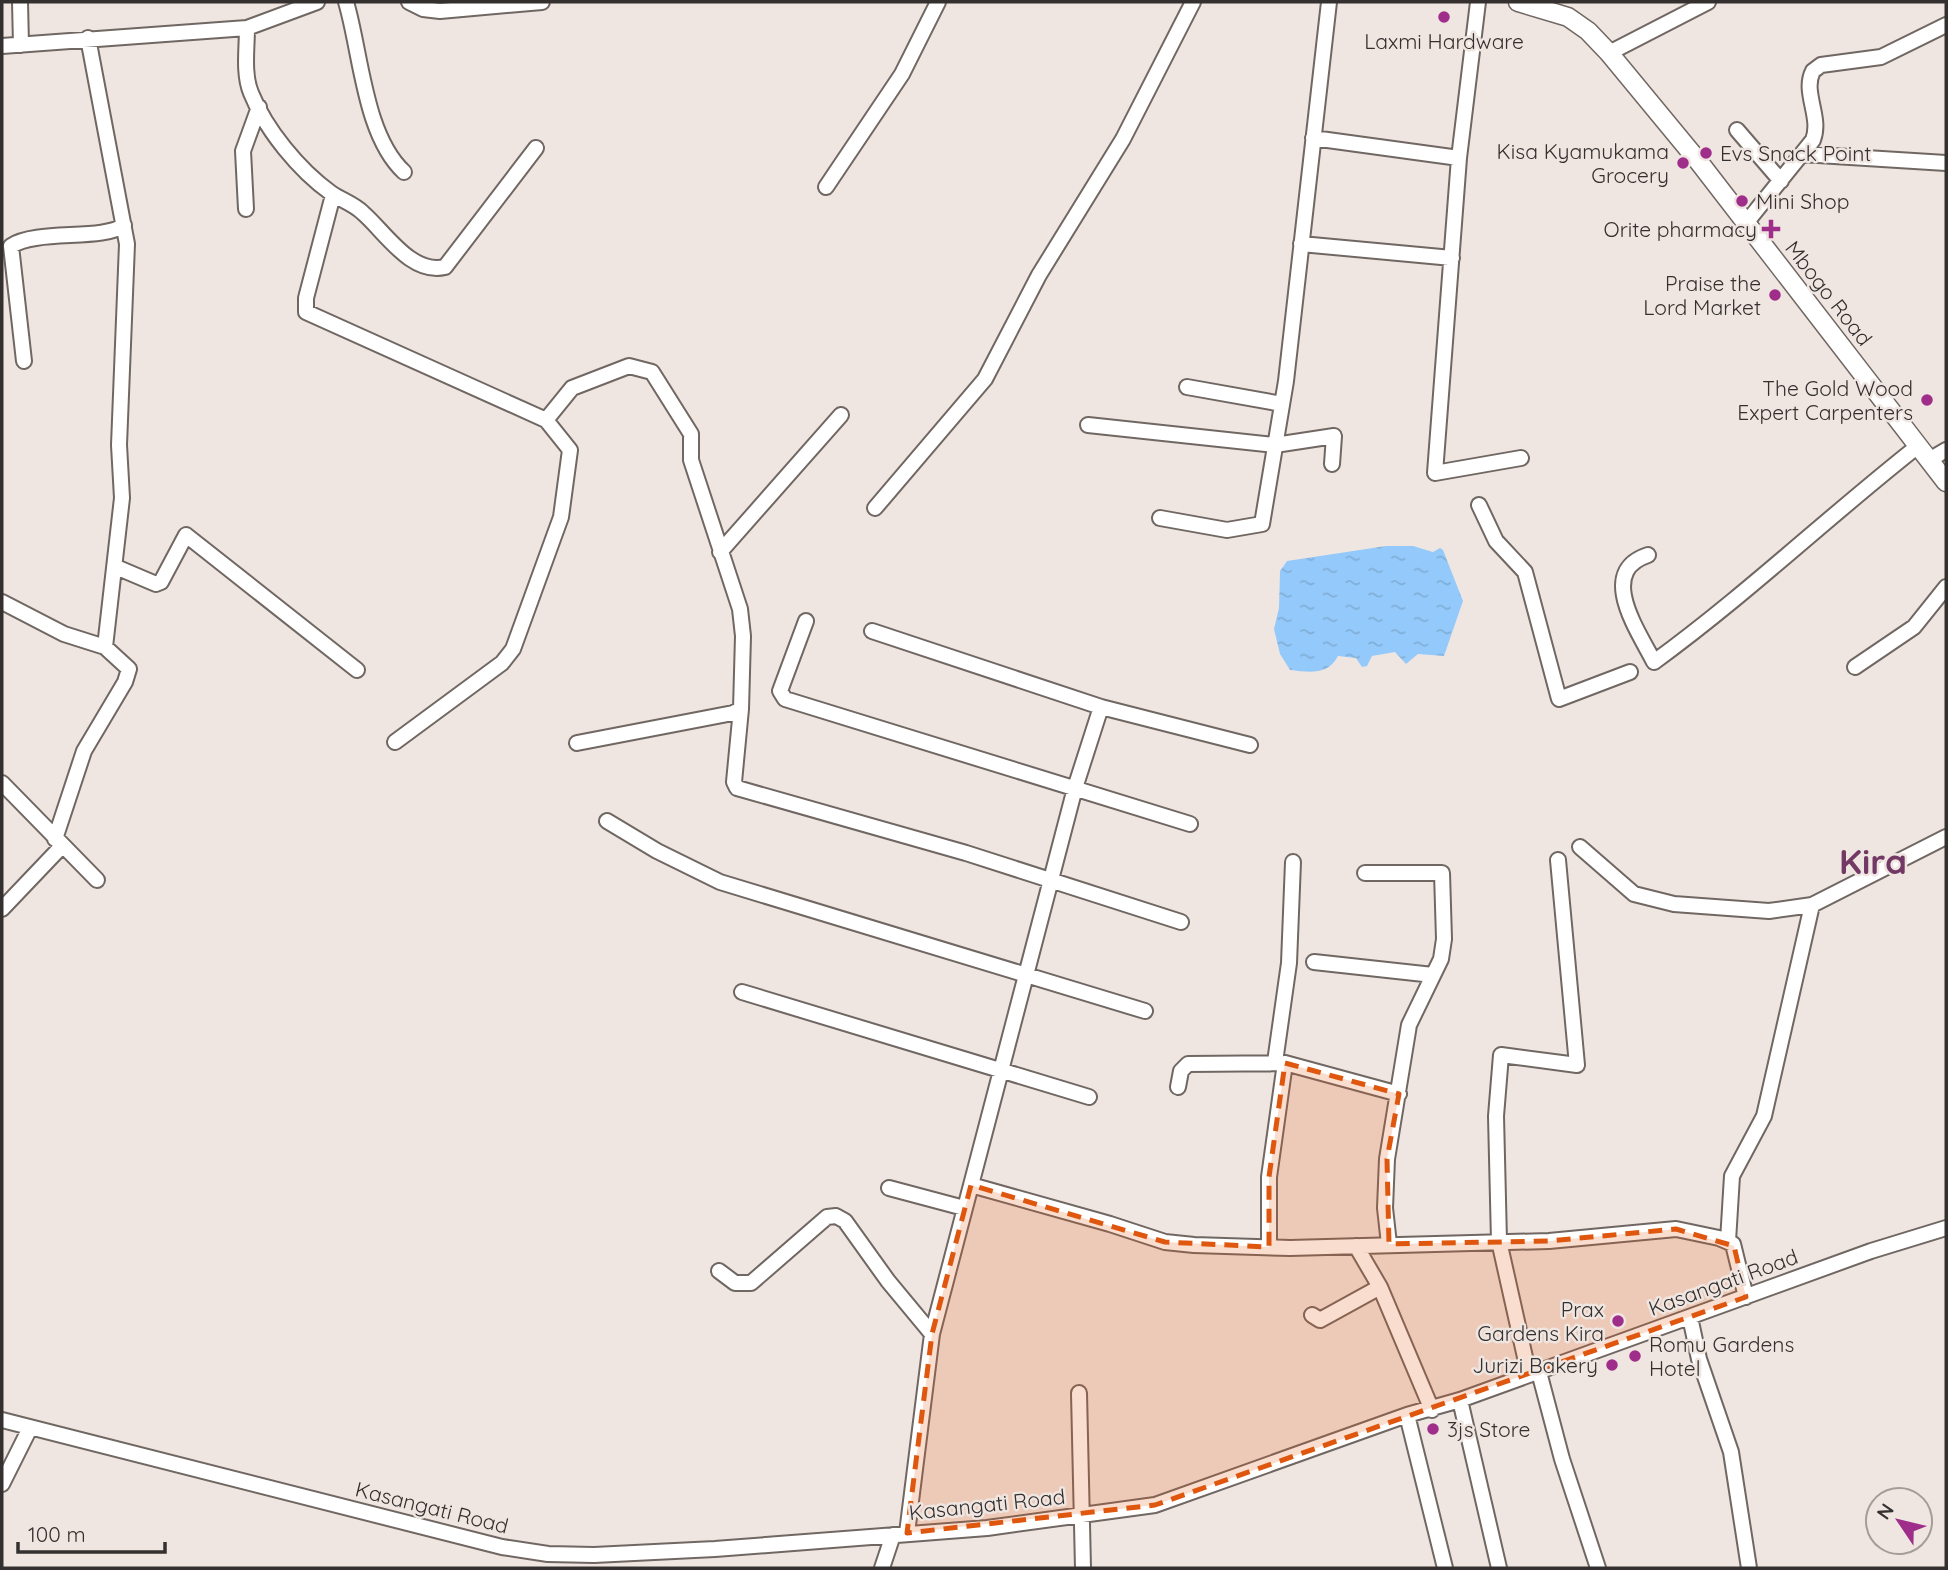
<svg xmlns="http://www.w3.org/2000/svg" width="1948" height="1570" font-family="Quicksand,sans-serif">
<defs>
<pattern id="water-ripples" width="26" height="14" patternUnits="userSpaceOnUse" patternTransform="scale(1.75)"><rect width="26" height="14" fill="#94cafb"/><path d="M2 4q2-2 4 0t4 0M15 11q2-2 4 0t4 0" fill="none" stroke="#80aed7"/></pattern>
</defs>
<rect width="100%" height="100%" fill="#f0e6e1"/>
<path fill="url(#water-ripples)" d="M1386,546H1413L1433,552L1440,548L1443,550L1463,601L1444,656L1418,654L1406,664L1395,652L1372,656L1367,666L1362,667L1356,658L1338,656C1328,676 1308,672 1290,670L1280,654L1274,629L1279,608L1280,571L1287,561Z"/>
<g fill="none" stroke-linecap="round" stroke-linejoin="round">
<defs>
<path id="minor" d="M20,2L21,45
M346,2C361,52 364,135 404,172
M409,2L423,9L440,11L542,2
M1478,2L1459,158L1435,473L1521,458
M247,28C247,48 243,74 251,93C266,130 299,170 331,193C341,200 354,204 363,213C385,232 411,275 445,267L536,148
M2,46L247,28L317,2
M1609,53L1708,2
M1737,130L1781,181
M1313,138L1459,158
M1802,154L1946,163
M826,187L902,74L938,2
M333,195L306,298V312L546,420L570,450L561,517L513,649L502,663L395,742
M246,209L243,151L259,107
M1746,223L1813,140C1822,117 1802,92 1813,71L1821,65L1881,57L1946,25
M1301,244L1452,258
M24,361L11,246C37,229 103,241 124,225
M1187,387L1282,404
M546,420L572,388L629,366L652,372L691,434V460L740,609L743,636L741,709L734,782L737,788L966,853L1181,922
M1088,425L1275,445L1334,436L1332,464
M1929,460L1946,450
M1479,505L1496,541L1525,572L1559,699L1630,672
M875,508L985,379L1039,275L1123,139L1193,2
M1160,518L1227,530L1262,524L1286,381L1329,2
M720,552L841,415
M1648,555C1596,572 1639,632 1654,662C1746,595 1829,516 1918,446
M116,567L156,584L161,582L186,535L357,670
M2,602L64,634L105,647
M806,621L780,691L785,699L1190,824
M872,631L1101,707L1075,788L932,1334L907,1533
M1855,667L1914,627L1946,587
M1101,707L1250,745
M577,743L733,713L741,709
M2,783L97,880
M607,821L657,851L720,882L1145,1011
M55,839L84,751L125,682L129,669L105,647L122,498L119,445L127,244L88,38
M1580,847L1634,894L1674,904L1769,911L1812,905L1946,837
M1365,873H1442L1444,939L1441,959L1409,1025L1387,1159L1385,1208L1389,1244
M2,909L62,846
M1314,962L1433,975
M742,992L1089,1097
M1275,1062L1289,963L1293,862
M1178,1087L1181,1071L1188,1064L1285,1063L1399,1094
M971,1185L1110,1224L1165,1242L1194,1245L1290,1248L1549,1241L1676,1229L1719,1238L1733,1244L1746,1297
M889,1188L964,1208
M1728,1241L1732,1176L1764,1116L1812,905
M1356,1246L1380,1287L1432,1410
M1269,1247V1177L1285,1063
M719,1271L735,1283H751L827,1217L836,1216L845,1221L888,1281L932,1334
M1312,1315L1320,1320L1380,1287
M1690,1317L1699,1359L1731,1452L1749,1568
M1539,1372L1562,1459L1598,1568
M1529,1375L1499,1241L1496,1116L1501,1055L1577,1065L1558,860
M1079,1393L1083,1568
M1460,1400L1499,1568
M1407,1415L1445,1568
M2,1420L502,1547L548,1554L594,1555L715,1549L987,1528L1155,1505L1407,1415L1460,1400L1871,1251L1946,1228
M2,1484L30,1428
M882,1568L893,1535"/>
<path id="major" d="M1518,2L1568,17L1588,31L1609,53L1699,162L1946,482"/>
</defs>
<use href="#minor" stroke="#706763" stroke-width="18"/>
<use href="#major" stroke="#706763" stroke-width="21"/>
<use href="#minor" stroke="#fff" stroke-width="14"/>
<use href="#major" stroke="#fff" stroke-width="18"/>
</g>
<path fill="#df570e" fill-opacity="0.2" stroke="#df570e" stroke-width="5" stroke-dasharray="14 9" stroke-linejoin="round" d="M1285,1063L1399,1094L1387,1159L1389,1244L1549,1241L1676,1229L1734,1246L1746,1297L1155,1505L907,1533L932,1334L971,1185L1165,1242L1269,1247V1177Z"/>
<g fill="#9f2d8a" stroke="#f0e6e1" stroke-width="2.5">
<circle cx="1444" cy="17" r="7"/>
<circle cx="1706" cy="153" r="7"/>
<circle cx="1683" cy="163" r="7"/>
<circle cx="1742" cy="201" r="7"/>
<path d="M1767.5 218.5h7v7h7v7h-7v7h-7v-7h-7v-7h7z"/>
<circle cx="1775" cy="295" r="7"/>
<circle cx="1927" cy="400" r="7"/>
<circle cx="1618" cy="1321" r="7"/>
<circle cx="1635" cy="1356" r="7"/>
<circle cx="1612" cy="1365" r="7"/>
<circle cx="1433" cy="1429" r="7"/>
</g>
<g text-anchor="middle" dominant-baseline="central" stroke-width="5" stroke-linejoin="round" paint-order="stroke">
<g font-size="21" fill="#34302f" stroke="#f0e6e1" text-anchor="end">
<text x="1444" y="41" text-anchor="middle">Laxmi Hardware</text>
<text x="1669" y="151">Kisa Kyamukama<tspan x="1669" dy="24">Grocery</tspan></text>
<text x="1720" y="153" text-anchor="start">Evs Snack Point</text>
<text x="1756" y="201" text-anchor="start">Mini Shop</text>
<text x="1757" y="229">Orite pharmacy</text>
<text x="1761" y="283">Praise the<tspan x="1761" dy="24">Lord Market</tspan></text>
<text x="1913" y="388">The Gold Wood<tspan x="1913" dy="24">Expert Carpenters</tspan></text>
<text x="1604" y="1309">Prax<tspan x="1604" dy="24">Gardens Kira</tspan></text>
<text x="1649" y="1344" text-anchor="start">Romu Gardens<tspan x="1649" dy="24">Hotel</tspan></text>
<text x="1598" y="1365">Jurizi Bakery</text>
<text x="1447" y="1429" text-anchor="start">3js Store</text>
</g>
<g font-size="21" fill="#34302f" stroke="#f0e6e1">
<text transform="translate(1829 293) rotate(52)">Mbogo Road</text>
<text transform="translate(1723 1282) rotate(-20)">Kasangati Road</text>
<text transform="translate(987 1504) rotate(-6)">Kasangati Road</text>
<text transform="translate(432 1507) rotate(14)">Kasangati Road</text>
</g>
<g font-size="35" font-weight="bold" fill="#723965" stroke="#f0e6e1">
<text x="1873" y="861">Kira</text>
</g>
</g>
<rect width="1948" height="1570" fill="none" stroke="#34302f" stroke-width="7"/>
<g transform="translate(1899 1521) rotate(305)"><circle r="33" fill="#f0e6e1" stroke="#a59d9a" stroke-width="2"/>
<path d="M0-5L12 26L0 18L-12 26Z" fill="#9f2d8a"/>
<text y="-10" font-size="19" font-weight="bold" text-anchor="middle" fill="#34302f">N</text>
</g>
<path d="M18 1542v10h147v-10" fill="none" stroke="#34302f" stroke-width="3.5"/>
<text x="28" y="1542" font-size="21" fill="#34302f" stroke="#f0e6e1" stroke-width="5" paint-order="stroke">100 m</text>
</svg>
